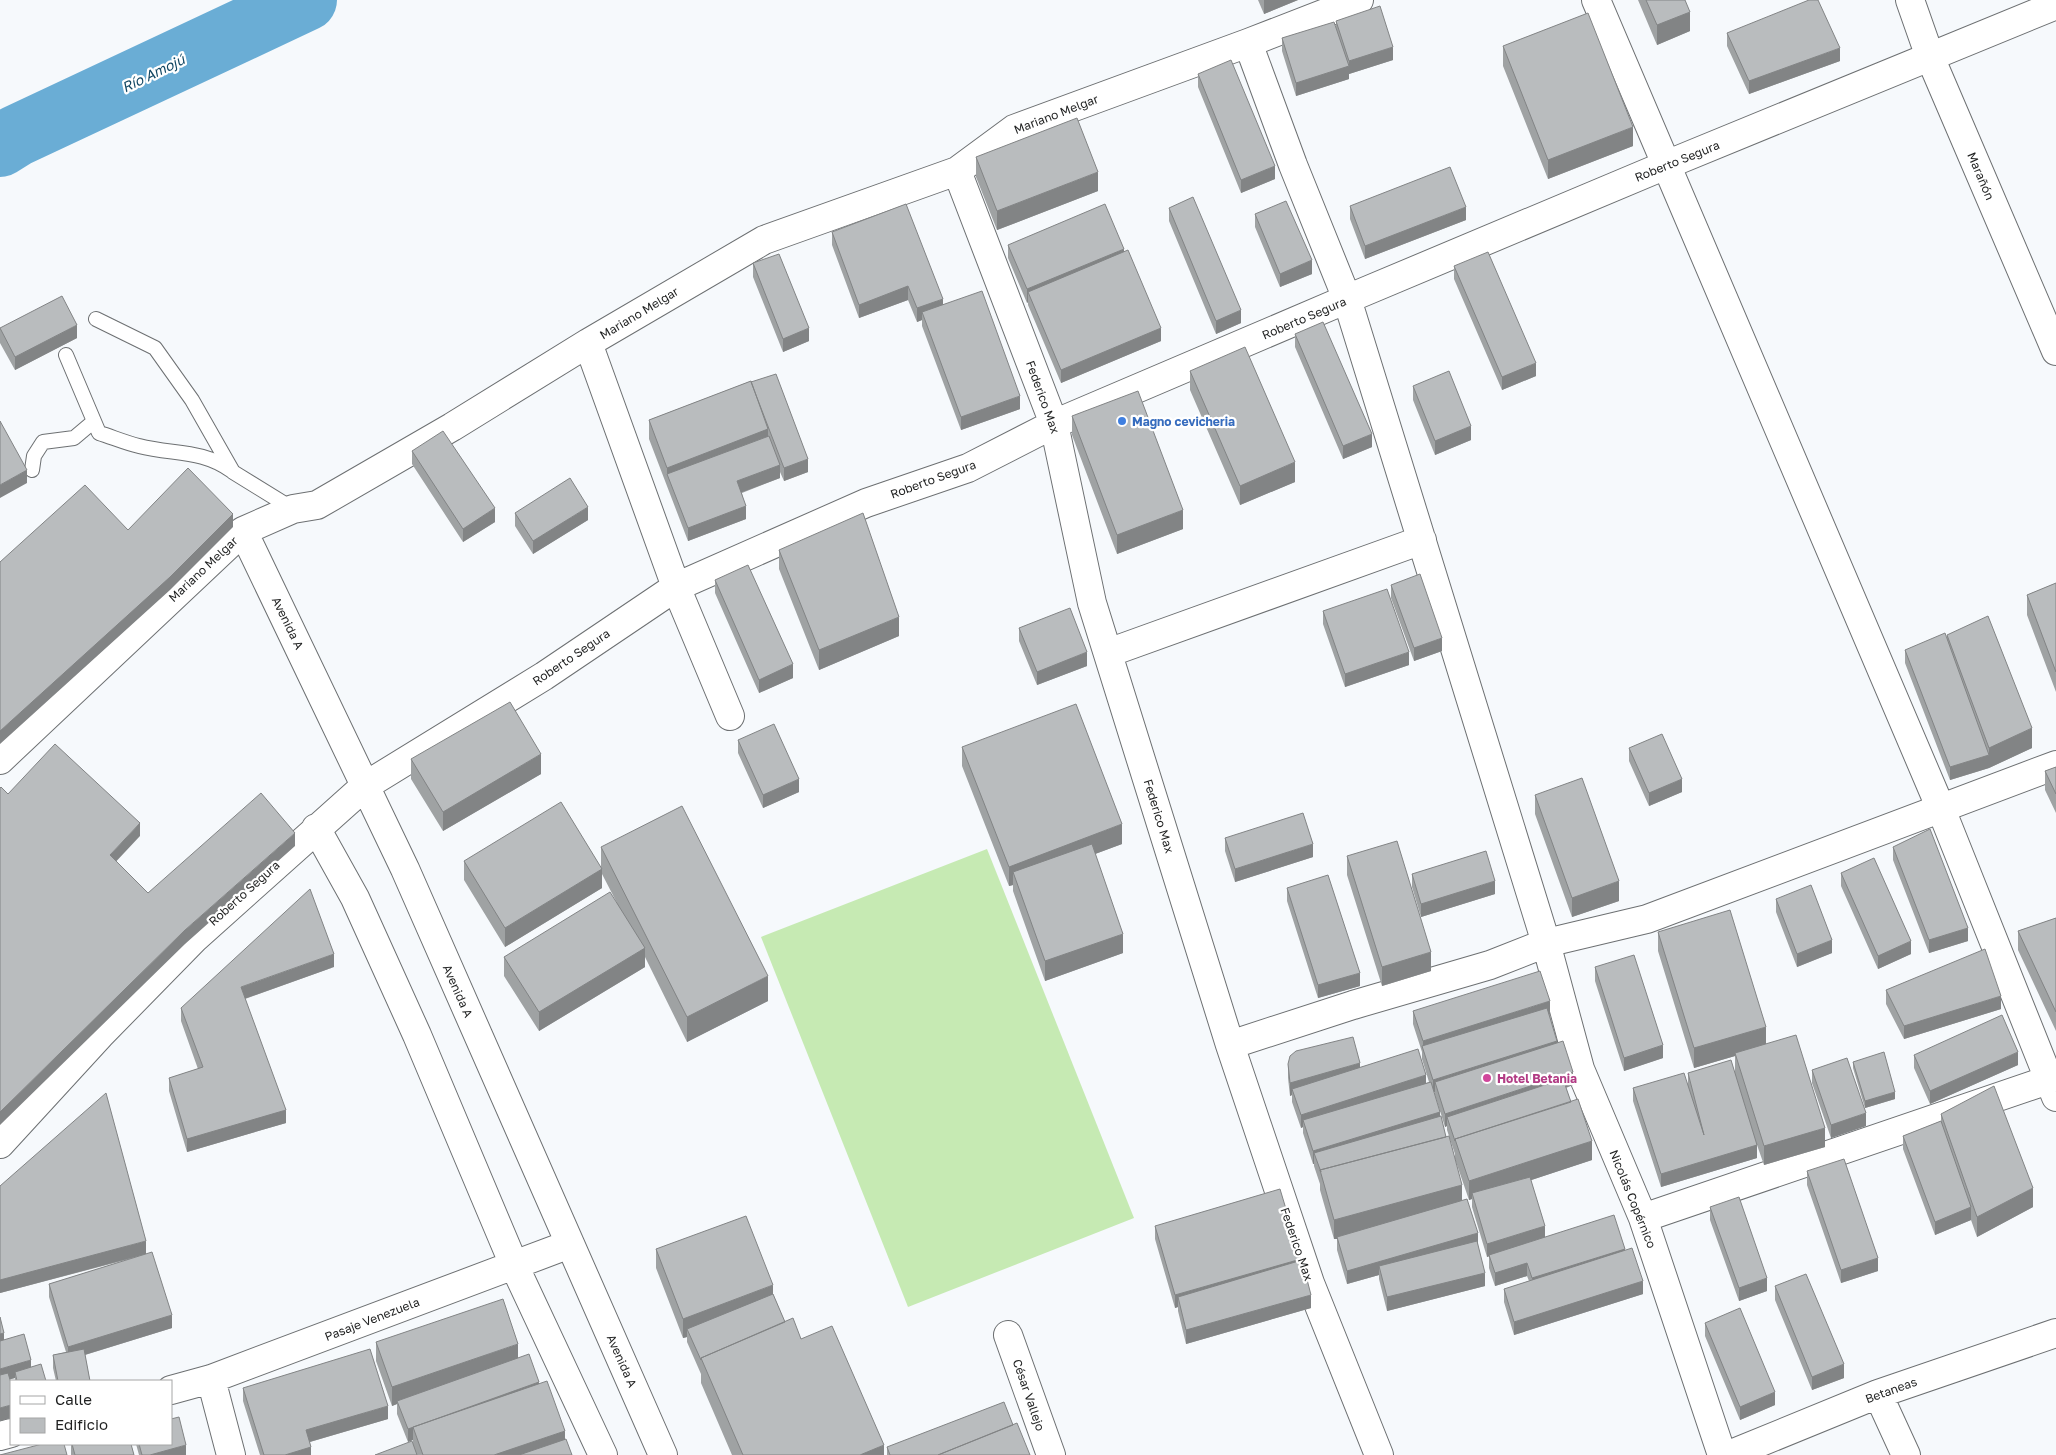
<svg xmlns="http://www.w3.org/2000/svg" width="2056" height="1455" font-family="'Golos Text',sans-serif">
<rect width="100%" height="100%" fill="#f6f9fc"/>
<path fill="#c6eab3" d="M987,849L1134,1218L908,1307L761,937Z"/>
<g fill="none" stroke-linecap="round" stroke-linejoin="round">
<path stroke="#6aadd5" stroke-width="62" d="M0,146L16,136L306,0"/>
<defs>
<path id="service" d="M96,319L155,348L192,400L233,472L293,509
M66,355L99,433C112,437 126,443 139,446C174,455 201,449 232,471
M32,470L34,456L43,442L74,438L93,422"/>
<path id="minor" d="M1596,0L1941,809L2056,1097
M1910,0L1930,57L2056,351
M1248,43L1293,165L1347,299L1546,943L1580,1069L1643,1218L1722,1455
M957,171L1054,424L1092,603L1230,1045L1310,1283L1379,1455
M588,343L676,587L730,716
M243,531L405,869L663,1455
M1108,653L1422,540
M0,760L243,531L293,509L317,505L452,427L588,343L764,240L957,171L1014,129L1248,43L1359,0
M316,828L355,898L417,1035L514,1265L603,1455
M1230,1045L1353,1005L1490,965L1546,943L1647,919L2056,765
M0,1144L100,1035L195,938L365,786L544,676L676,587L866,503L968,468L1054,424L1347,299L1666,165L2056,5
M1643,1218L2048,1080
M1008,1335L1051,1455
M211,1379L231,1455
M171,1390L211,1379L570,1244
M1878,1394L1906,1455
M0,1436L11,1433
M1729,1455L1878,1394L2056,1333"/>
</defs>
<use href="#service" stroke="#6d7072" stroke-width="16"/>
<use href="#minor" stroke="#6d7072" stroke-width="30"/>
<use href="#service" stroke="#fff" stroke-width="14"/>
<use href="#minor" stroke="#fff" stroke-width="28"/>
</g>
<path fill="#9fa2a3" d="M1258,0H1298L1264,14Z
M1638,0H1685L1690,31L1657,45Z
M1336,21L1393,60L1349,74V72V79L1296,96L1282,51V38L1336,27Z
M1727,33L1840,61L1749,94L1727,46Z
M1503,46L1633,146L1548,179L1503,66Z
M1198,74L1275,179L1241,193L1198,87Z
M976,157L1098,191L997,230L976,177Z
M1350,206L1466,220L1365,259L1350,219Z
M1169,208L1241,323L1216,334L1169,221Z
M1255,214L1312,274L1280,287L1255,227Z
M832,232L943,305L1020,409L961,430L922,326V320L917,322L908,300L859,318L832,245Z
M1008,245L1124,252L1161,341L1061,383L1028,305V302L1027,303L1008,258Z
M753,263L809,341L783,352L753,277Z
M1454,266L1536,376L1502,390L1454,279Z
M0,328L77,338L15,370L0,343Z
M1295,334L1372,447L1343,459L1295,347Z
M1190,371L1295,482L1240,505L1190,390Z
M751,381L808,472L784,481L780,472V478L742,493L746,519L688,541L649,439V420Z
M1413,386L1471,440L1435,455L1413,400Z
M1072,416L1183,529L1117,554L1072,435Z
M412,451L495,522L463,542L412,464Z
M515,513L588,520L533,554L515,526Z
M779,550L899,636L819,670L779,569Z
M715,580L793,678L759,693L715,593Z
M2056,583V692L2027,615V595Z
M1391,585L1442,651L1414,661L1391,598Z
M1323,611L1409,665L1345,687L1323,624Z
M1019,628L1087,666L1037,685L1019,641Z
M1947,635L2032,748L1989,768L1950,780L1905,663V650L1947,640Z
M738,740L799,792L763,808L738,753Z
M962,747L1122,844L1095,854L1123,953L1045,981L1013,891V885L1009,886L962,766Z
M1629,748L1682,792L1649,806L1629,761Z
M411,759L541,774L443,831L411,779Z
M2056,767V813L2045,790V771Z
M1535,795L1619,901L1572,917L1535,814Z
M1225,838L1313,857L1235,882L1225,851Z
M601,847L768,1001L687,1042L645,957V967L539,1031L504,976V957L617,903L602,874V888L505,947L464,880V861L601,867Z
M1893,847L1968,941L1929,953L1893,860Z
M1347,856L1431,971L1382,986L1347,875Z
M1841,873L1911,954L1878,969L1841,886Z
M1412,874L1495,894L1421,917L1412,887Z
M1287,888L1360,986L1318,998L1287,901Z
M1776,899L1832,953L1797,967L1776,912Z
M2056,918V1031L2018,950V931Z
M1658,932L1766,1044L1825,1147L1764,1165L1757,1145V1158L1661,1187L1633,1101V1088L1688,1084V1073L1735,1072V1056L1694,1068L1658,951Z
M334,967L245,999L286,1123L187,1152L169,1091V1078L198,1069L181,1021V1008Z
M1595,967L1663,1058L1624,1071L1595,981Z
M1886,990L2001,1009L1904,1039L1886,1004Z
M1413,1011L1550,1014L1557,1043L1573,1085L1566,1088L1592,1160L1531,1180L1545,1237L1625,1250L1643,1294L1514,1335L1504,1302V1289L1529,1281L1527,1276L1495,1286L1489,1268V1256L1487,1257L1472,1207V1199L1469,1200L1455,1159V1154L1447,1130V1126L1445,1127L1435,1095V1092H1434L1462,1200L1478,1246L1485,1286L1387,1311L1379,1279V1275L1347,1284L1337,1250V1239H1334L1320,1190V1184L1314,1166V1164H1313L1303,1133V1127L1301,1128L1292,1102V1095L1290,1096L1288,1078V1064L1360,1068L1426,1083L1429,1082L1422,1059V1052L1413,1024Z
M1914,1055L2018,1065L1930,1104L1914,1068Z
M1853,1062L1895,1099L1865,1108L1853,1068Z
M1812,1070L1866,1126L1831,1138L1812,1083Z
M1941,1114L2033,1207L1977,1237L1971,1220L1935,1235L1903,1149V1136L1941,1121Z
M1807,1171L1878,1271L1841,1283L1807,1185Z
M0,1186L146,1254L172,1328L85,1355L90,1381H56L53,1368V1355L66,1352L49,1297V1284L141,1256L0,1293Z
M1710,1207L1767,1291L1739,1301L1710,1220Z
M1155,1226L1301,1261L1311,1308L1186,1344L1178,1311V1307L1175,1308L1155,1239Z
M656,1249L773,1294L785,1322L801,1339L884,1455H885H732L701,1383V1374L687,1342V1337L683,1338L656,1268Z
M1775,1286L1844,1378L1812,1390L1775,1300Z
M1705,1323L1775,1405L1740,1420L1705,1336Z
M4,1340L31,1367L46,1381H15V1378L10,1379Z
M376,1342L518,1358L539,1384L572,1455H375L413,1444V1440L408,1442L397,1414V1404L392,1406L376,1361Z
M243,1388L388,1419L310,1442L311,1455H260L243,1401Z
M1013,1425L1030,1455H887V1447Z
M71,1444H131L134,1455H71Z
M136,1444H171L186,1455H139Z"/>
<path fill="#828485" d="M1264,0H1298L1264,14Z
M1690,12V31L1657,45V25Z
M1393,47V60L1349,74V61Z
M1840,48V61L1749,94V81Z
M1349,66V79L1296,96V83Z
M1633,127V146L1548,179V160Z
M1275,166V179L1241,193V180Z
M1098,172V191L997,230V211Z
M1466,207V220L1365,259V246Z
M1124,249V262L1028,292V302L1027,303V289Z
M1312,260V274L1280,287V274Z
M908,286V300L859,318V305Z
M943,299V312H922V320L917,322V308Z
M1241,310V323L1216,334V321Z
M77,325V338L15,370V357Z
M809,328V341L783,352V339Z
M1161,328V341L1061,383V370Z
M1536,363V376L1502,390V377Z
M1020,396V409L961,430V417Z
M1471,426V440L1435,455V441Z
M768,429V449L667,474V468Z
M1372,434V447L1343,459V446Z
M808,459V472L784,481V468Z
M1295,462V482L1240,505V486Z
M780,465V478L737,494V481Z
M27,470V483L0,498V485Z
M746,506V519L688,541V528Z
M588,507V520L533,554V541Z
M495,508V522L463,542V529Z
M1183,510V529L1117,554V535Z
M233,514V527L170,590L0,744V731Z
M899,617V636L819,670V650Z
M1442,638V651L1414,661V648Z
M1087,652V666L1037,685V672Z
M1409,652V665L1345,687V674Z
M793,664V678L759,693V680Z
M2032,728V748L1989,768V748Z
M541,754V774L443,831V812Z
M1989,755V768L1950,780V767Z
M799,779V792L763,808V795Z
M1682,779V792L1649,806V793Z
M140,823V836L110,868V855Z
M1122,824V844L1017,883L1013,872V885L1009,886V867Z
M295,833V846L185,944L0,1125V1112L185,930Z
M1313,844V857L1235,882V869Z
M602,869V888L505,947V928Z
M1495,881V894L1421,917V904Z
M1619,881V901L1572,917V898Z
M1968,928V941L1929,953V940Z
M1123,934V953L1045,981V961Z
M1832,940V953L1797,967V954Z
M1911,941V954L1878,969V956Z
M645,948V967L539,1031V1012Z
M1431,952V971L1382,986V967Z
M334,954V967L241,1000V987Z
M1360,973V986L1318,998V985Z
M768,976V1001L687,1042V1017Z
M2001,996V1009L1904,1039V1026Z
M1550,1001V1014L1424,1053L1423,1048V1041Z
M1766,1027V1046L1735,1053V1056L1694,1068V1048Z
M1557,1041V1054L1435,1082V1092L1433,1093V1080Z
M1663,1045V1058L1624,1071V1058Z
M2018,1052V1065L1930,1104V1091Z
M1360,1063V1076L1292,1089V1095L1290,1096V1083Z
M1573,1072V1085L1450,1125L1447,1117V1126L1445,1127V1114Z
M1426,1075V1089L1303,1120V1127L1301,1128V1115Z
M1895,1092V1099L1865,1108V1101Z
M286,1110V1123L187,1152V1139Z
M1440,1112V1126L1314,1153V1164H1313V1151Z
M1866,1113V1126L1831,1138V1125Z
M1825,1128V1147L1764,1165V1146Z
M1592,1141V1160L1474,1199L1472,1193V1199L1469,1200V1181Z
M1757,1145V1158L1661,1187V1174Z
M1462,1185V1205L1337,1237V1239H1334V1220Z
M2033,1188V1207L1977,1237V1217Z
M1971,1207V1220L1935,1235V1222Z
M1545,1226V1239L1487,1257V1244Z
M1478,1233V1246L1379,1266V1275L1347,1284V1271Z
M146,1241V1254L0,1293V1280Z
M1625,1249V1262L1532,1291V1278Z
M1878,1258V1271L1841,1283V1270Z
M1301,1259V1272L1178,1297V1307L1175,1308V1295Z
M1527,1263V1276L1495,1286V1273Z
M1485,1273V1286L1387,1311V1297Z
M1767,1278V1291L1739,1301V1288Z
M1643,1281V1294L1514,1335V1322Z
M773,1285V1304L687,1329V1337L683,1338V1319Z
M1311,1295V1308L1186,1344V1330Z
M172,1315V1328L68,1360V1347Z
M4,1333V1346L0,1347V1334Z
M518,1344V1363L397,1401V1404L392,1406V1387Z
M31,1360V1373L15,1372V1378L0,1382V1369Z
M1844,1364V1378L1812,1390V1377Z
M539,1382V1396L413,1427Z
M1775,1392V1405L1740,1420V1407Z
M11,1405V1418L0,1421V1408Z
M388,1406V1419L306,1443V1430Z
M413,1427V1440L408,1442V1429Z
M565,1431V1450L550,1455H494Z
M186,1445V1455H150Z
M884,1445V1455H860Z
M311,1447V1455H285Z"/>
<path fill="#b9bcbe" stroke="#828485" d="M1646,0H1685L1690,12L1657,25Z
M1809,0H1818L1840,48L1749,81L1727,33Z
M1380,6L1393,47L1349,61L1336,21Z
M1588,13L1633,127L1548,160L1503,46Z
M1334,22L1349,66L1296,83L1282,38Z
M1231,60L1275,166L1241,180L1198,74Z
M1077,118L1098,172L997,211L976,157Z
M1450,167L1466,207L1365,246L1350,206Z
M1193,197L1241,310L1216,321L1169,208Z
M1286,201L1312,260L1280,274L1255,214Z
M906,204L943,299L917,308L908,286L859,305L832,232Z
M1105,204L1124,249L1027,289L1008,245Z
M1128,250L1161,328L1061,370L1028,292Z
M1488,252L1536,363L1502,377L1454,266Z
M779,254L809,328L783,339L753,263Z
M982,291L1020,396L961,417L922,312Z
M62,296L77,325L15,357L0,328Z
M1323,322L1372,434L1343,446L1295,334Z
M1245,347L1295,462L1240,486L1190,371Z
M1449,371L1471,426L1435,441L1413,386Z
M776,374L808,459L784,468L751,382Z
M751,381L768,429L667,468L649,420Z
M1138,391L1183,510L1117,535L1072,416Z
M0,421L27,470L0,485Z
M443,431L495,508L463,529L412,451Z
M769,436L780,465L737,481L746,506L688,528L667,474Z
M188,468L233,514L170,577L0,731V562L85,485L128,530Z
M570,478L588,507L533,541L515,513Z
M863,513L899,617L819,650L779,550Z
M748,565L793,664L759,680L715,580Z
M1420,574L1442,638L1414,648L1391,585Z
M2056,583V672L2027,595Z
M1387,589L1409,652L1345,674L1323,611Z
M1070,608L1087,652L1037,672L1019,628Z
M1988,616L2032,728L1989,748L1947,635Z
M1945,633L1989,755L1950,767L1905,650Z
M510,702L541,754L443,812L411,759Z
M1076,704L1122,824L1009,867L962,747Z
M774,724L799,779L763,795L738,740Z
M1662,734L1682,779L1649,793L1629,748Z
M55,744L140,823L110,855L148,893L261,793L295,833L185,930L0,1112V788L1,787L8,794Z
M2056,767V794L2045,771Z
M1582,778L1619,881L1572,898L1535,795Z
M561,802L602,869L505,928L464,861Z
M682,806L768,976L687,1017L601,847Z
M1303,813L1313,844L1235,869L1225,838Z
M1930,829L1968,928L1929,940L1893,847Z
M1397,841L1431,952L1382,967L1347,856Z
M1092,844L1123,934L1045,961L1013,872Z
M1486,851L1495,881L1421,904L1412,874Z
M1874,858L1911,941L1878,956L1841,873Z
M1328,875L1360,973L1318,985L1287,888Z
M1811,885L1832,940L1797,954L1776,899Z
M310,889L334,954L241,987L286,1110L187,1139L169,1078L203,1067L181,1008Z
M610,892L645,948L539,1012L504,957Z
M1730,910L1766,1027L1694,1048L1658,932Z
M2056,918V1012L2018,931Z
M1985,949L2001,996L1904,1026L1886,990Z
M1634,955L1663,1045L1624,1058L1595,967Z
M1540,971L1550,1001L1423,1041L1413,1011Z
M1547,1008L1557,1041L1433,1080L1422,1046Z
M2002,1015L2018,1052L1930,1091L1914,1055Z
M1796,1035L1825,1128L1764,1146L1735,1053Z
M1353,1037L1360,1063L1290,1083L1288,1064L1290,1056L1296,1051Z
M1563,1041L1573,1072L1445,1114L1435,1082Z
M1418,1049L1426,1075L1301,1115L1292,1089Z
M1884,1052L1895,1092L1865,1101L1853,1062Z
M1847,1058L1866,1113L1831,1125L1812,1070Z
M1731,1060L1757,1145L1661,1174L1633,1088L1684,1073L1704,1135L1688,1073Z
M1563,1079L1571,1102L1455,1139V1141L1447,1117Z
M1431,1082L1440,1112L1313,1151L1303,1120Z
M1994,1086L2033,1188L1977,1217L1941,1114Z
M106,1093L146,1241L0,1280V1186Z
M1578,1099L1592,1141L1469,1181L1455,1139Z
M1441,1116L1446,1137L1320,1170L1321,1172L1314,1153Z
M1941,1121L1971,1207L1935,1222L1903,1136Z
M1449,1136L1462,1185L1334,1220L1320,1170Z
M1844,1159L1878,1258L1841,1270L1807,1171Z
M1530,1177L1545,1226L1487,1244L1472,1193Z
M1280,1189L1301,1259L1175,1295L1155,1226Z
M1739,1197L1767,1278L1739,1288L1710,1207Z
M1467,1199L1478,1233L1347,1271L1337,1237Z
M1614,1215L1625,1249L1532,1278L1527,1263L1495,1273L1489,1255Z
M746,1216L773,1285L683,1319L656,1249Z
M1477,1241L1485,1273L1387,1297L1379,1266Z
M1632,1248L1643,1281L1514,1322L1504,1289Z
M152,1252L172,1315L68,1347L49,1284Z
M1302,1260L1311,1295L1186,1330L1178,1297Z
M1806,1274L1844,1364L1812,1377L1775,1286Z
M773,1294L785,1322L701,1358V1360L687,1329Z
M503,1299L518,1344L392,1387L376,1342Z
M1740,1308L1775,1392L1740,1407L1705,1323Z
M0,1317L4,1333L0,1334Z
M793,1318L801,1339L832,1326L884,1445L860,1455H743L701,1358Z
M24,1334L31,1360L0,1369V1341Z
M84,1349L90,1381H58L53,1355Z
M370,1349L388,1406L306,1430L311,1447L285,1455H264L243,1388Z
M529,1354L539,1382L408,1429L397,1401Z
M41,1364L46,1381H17L15,1372Z
M8,1373L11,1383V1405L0,1408V1375Z
M547,1381L565,1431L494,1455H423L413,1427Z
M1004,1402L1013,1425L938,1455H890L887,1447Z
M179,1417L186,1445L150,1455H142L139,1444H171V1419Z
M1017,1423L1030,1455H938Z
M566,1439L572,1455H519Z
M412,1441L417,1455H375Z
M42,1444H64L67,1455H0Z
M72,1444H131L134,1455H75Z"/>
<circle fill="#3f7fe0" stroke="#fff" stroke-width="2" cx="1122" cy="421" r="5"/>
<circle fill="#d1479c" stroke="#fff" stroke-width="2" cx="1487" cy="1078" r="5"/>
<g text-anchor="middle" dominant-baseline="central" stroke-width="4.5" stroke-linejoin="round" paint-order="stroke">
<g font-size="12" fill="#1f2020" stroke="#fff">
<text transform="translate(1056 114) rotate(-21)">Mariano Melgar</text>
<text transform="translate(1677 161) rotate(-22)">Roberto Segura</text>
<text transform="translate(1981 176) rotate(67)">Marañón</text>
<text transform="translate(639 313) rotate(-31)">Mariano Melgar</text>
<text transform="translate(1304 318) rotate(-23)">Roberto Segura</text>
<text transform="translate(1043 397) rotate(70)">Federico Max</text>
<text transform="translate(933 479) rotate(-20)">Roberto Segura</text>
<text transform="translate(203 569) rotate(-43)">Mariano Melgar</text>
<text transform="translate(288 623) rotate(64)">Avenida A</text>
<text transform="translate(571 657) rotate(-34)">Roberto Segura</text>
<text transform="translate(1159 816) rotate(73)">Federico Max</text>
<text transform="translate(244 893) rotate(-42)">Roberto Segura</text>
<text transform="translate(458 991) rotate(66)">Avenida A</text>
<text transform="translate(1633 1199) rotate(68)">Nicolás Copérnico</text>
<text transform="translate(1297 1244) rotate(71)">Federico Max</text>
<text transform="translate(372 1319) rotate(-21)">Pasaje Venezuela</text>
<text transform="translate(622 1361) rotate(66)">Avenida A</text>
<text transform="translate(1891 1390) rotate(-20)">Betaneas</text>
<text transform="translate(1029 1395) rotate(71)">César Vallejo</text>
</g>
<g font-size="12" font-weight="bold" fill="#366cbe" stroke="#fff" text-anchor="start">
<text x="1132" y="421">Magno cevicheria</text>
</g>
<g font-size="12" font-weight="bold" fill="#b23c85" stroke="#fff" text-anchor="start">
<text x="1497" y="1078">Hotel Betania</text>
</g>
<g font-size="14" font-style="italic" fill="#114763" stroke="#fff">
<text transform="translate(153 73) rotate(-26)">Río Amojú</text>
</g>
</g>
<rect x="10" y="1380" width="162" height="65" fill="#ffffff" stroke="#a5a6a6"/>
<rect x="20" y="1396" width="25" height="8" fill="#ffffff" stroke="#a5a6a6"/>
<text x="55" y="1405" font-size="15" fill="#1f2020">Calle</text>
<rect x="20" y="1418" width="25" height="15" fill="#b9bcbe" stroke="#a5a6a6"/>
<text x="55" y="1430" font-size="15" fill="#1f2020">Edificio</text>
</svg>
